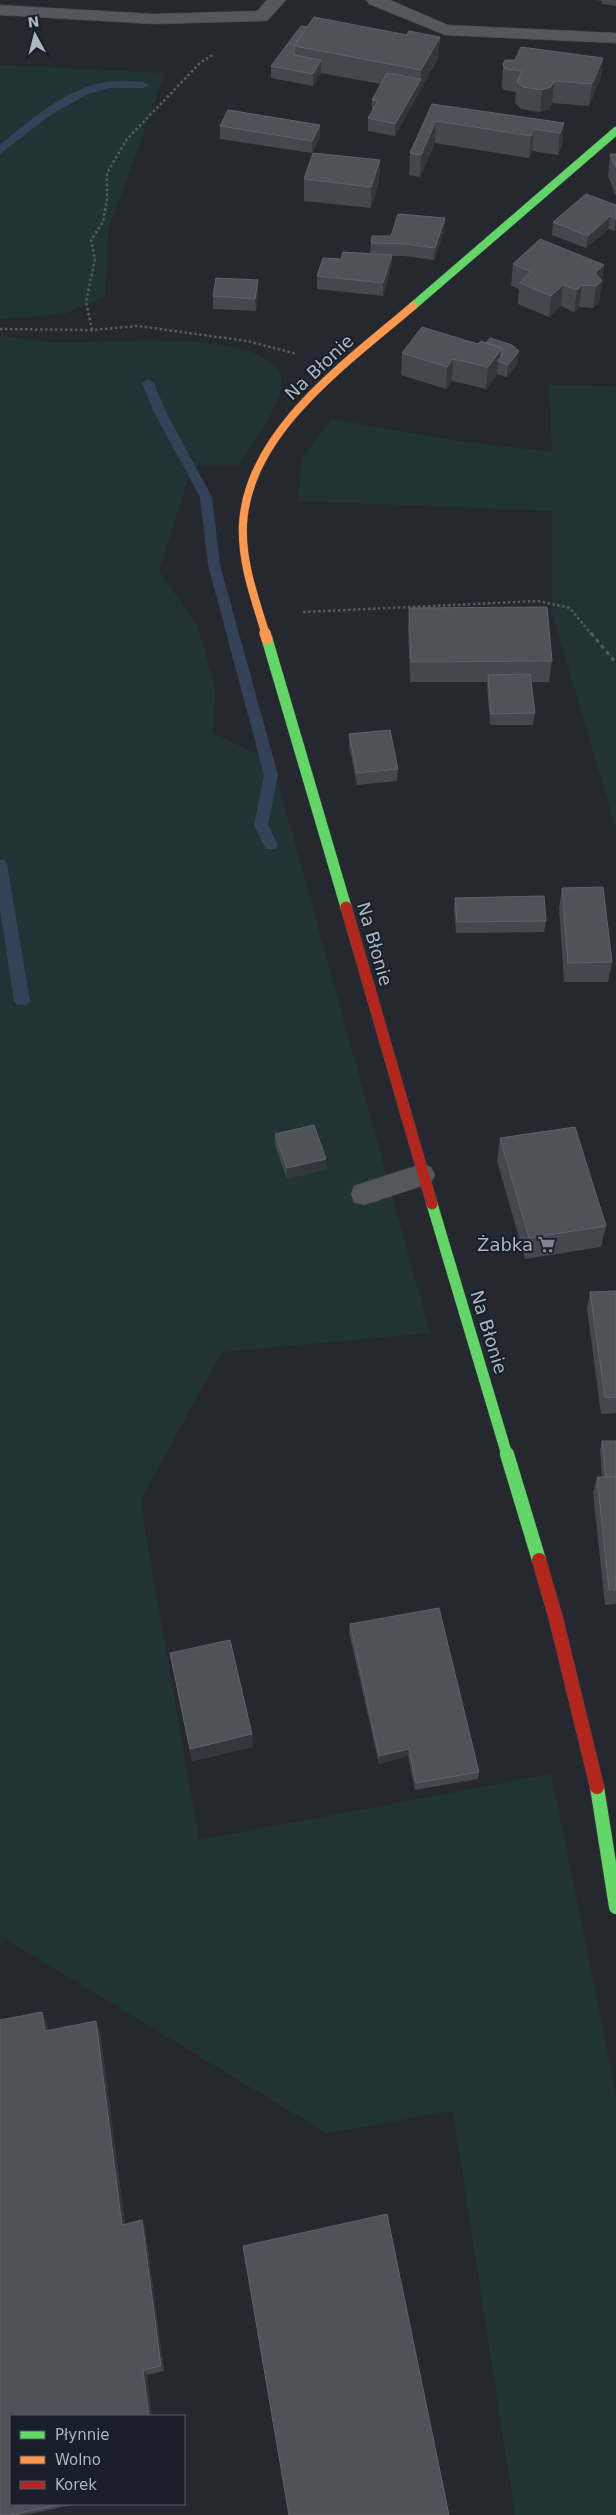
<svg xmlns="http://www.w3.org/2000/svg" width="616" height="2515" font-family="'DejaVu Sans',sans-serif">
<rect width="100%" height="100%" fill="#25292f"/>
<path fill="#223335" d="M0,65L165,73L108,231L105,297L64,314L0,319Z
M0,336C24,338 49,344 72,343C112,342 269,328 281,378C286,400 250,447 238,466H192L159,571L197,625L215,686L213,733L272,761L430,1333L222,1352L140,1501L199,1840L551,1774L616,2094V2515H515L453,2111L326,2133L7,1940L0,1945Z
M549,385L616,386V828L552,613V511L298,501L302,458L332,419L445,439L552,452Z"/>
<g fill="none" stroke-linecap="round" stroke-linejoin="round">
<path fill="#334257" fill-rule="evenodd" d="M120,81L144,82L149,85L144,88H109L88,94L49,116L0,154V145C35,116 73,82 120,81Z
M148,379L154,383L167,414L212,497L220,565L278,775L268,825L278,845L276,849H266L254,825L264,775L208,565L200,497L155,414L142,383Z
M0,859L5,860L7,864L30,1001L27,1005H17L14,1001L0,909Z"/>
<defs>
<path id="lane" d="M267,0H286L268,20L262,21L154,24L0,15V5L154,14L257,11Z
M366,0H390L448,25L616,33V43L445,35L369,4Z
M422,1164L431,1167L435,1175L431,1183L364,1205L354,1202L351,1194L354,1186Z"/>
<path id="fast-far2" d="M413,306L616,131"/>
<path id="fast-far1" d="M267,639L346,907
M432,1204L507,1455"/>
<path id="fast" d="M507,1454L539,1560
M597,1787L616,1907"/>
<path id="slow-far1" d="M266,635C255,599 241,562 243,524C248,431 349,361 413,306"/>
<path id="slow" d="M265,633L267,639"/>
<path id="jam-far1" d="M346,907L432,1204"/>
<path id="jam" d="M539,1560L556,1619L597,1787"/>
</defs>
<use href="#lane" stroke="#42454a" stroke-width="1"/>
<use href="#fast-far2" stroke="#42454a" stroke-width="9"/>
<use href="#fast-far1" stroke="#42454a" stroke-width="12"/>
<use href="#fast" stroke="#42454a" stroke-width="15"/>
<use href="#slow-far1" stroke="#42454a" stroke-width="9"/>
<use href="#slow" stroke="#42454a" stroke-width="12"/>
<use href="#jam-far1" stroke="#42454a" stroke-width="12"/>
<use href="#jam" stroke="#42454a" stroke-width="15"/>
<path stroke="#565c61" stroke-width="2.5" stroke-dasharray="2.5 2.5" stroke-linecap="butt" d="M0,329L92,330L138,326L247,341L297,354
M92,330L86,302L95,259L91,240L103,222L107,199V173L127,139L200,63L214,54
M303,612L538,601L570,608L592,635"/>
<path stroke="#565c61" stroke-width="3" stroke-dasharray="4 4" stroke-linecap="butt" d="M591,633L616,663"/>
<use href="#lane" fill="#54575e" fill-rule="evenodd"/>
<use href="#fast-far2" stroke="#63d668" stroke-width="8"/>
<use href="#fast-far1" stroke="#63d668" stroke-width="11"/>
<use href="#fast" stroke="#63d668" stroke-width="14"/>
<use href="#slow-far1" stroke="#ff974d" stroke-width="8"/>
<use href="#slow" stroke="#ff974d" stroke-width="11"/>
<use href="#jam-far1" stroke="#b3261e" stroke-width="11"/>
<use href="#jam" stroke="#b3261e" stroke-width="14"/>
</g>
<path fill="#44474d" d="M596,0H616V6L602,4V1Z
M307,27L440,37L438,58L395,136L368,131V118L372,112V100L381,84L321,73L313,86L271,78V66Z
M603,58L600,79L589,106L552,103L549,109L540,112L521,109L515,103L516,92L503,90L502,85L503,64Z
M432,104L564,123L562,144L558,155L532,151L529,158L435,143L420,177L409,175L410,153Z
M220,126L320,137L312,153L220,139Z
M610,154H616V196L608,176Z
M380,160L379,182L371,208L304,201V179Z
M616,205V230L614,231L609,229L586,248L552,235L553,222Z
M445,218L444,231L434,260L404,256H392L391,268L383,296L317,289V276L341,259L370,254L371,243Z
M513,264L604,265L599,302L593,308L579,307L574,312L561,306L549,317L518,304L519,289L511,286Z
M258,280V293L256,311L213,309V296Z
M478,344L519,351L517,364L507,377L497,374L486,389L452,381L446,389L401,375L402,353Z
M409,608L552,661L549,682H531L535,713L533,725H490L487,687V682H410L408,629Z
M349,734L398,769L397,781L357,785L349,746Z
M562,888L612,962L608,982H564L559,908Z
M455,898L546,921L544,932L456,933L454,910Z
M275,1134L326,1159V1169L287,1179L275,1145Z
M500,1138L606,1226L601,1247L525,1259L497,1161Z
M616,1291V1413L601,1414L587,1309L590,1292Z
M602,1441H616V1604L605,1605L593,1493L597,1477H602L600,1450Z
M350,1624L479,1772L478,1779L415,1790L408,1756L379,1764L349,1632Z
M170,1653L253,1747L192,1761L172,1666Z
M47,2023L48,2030L100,2032L125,2224L145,2228L164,2371L147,2375L11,2504H78L24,2515H0Z"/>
<path fill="#33363c" d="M440,37L438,58L395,136V124L421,79V70Z
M603,58L600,79L589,106L592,84Z
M321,60V73L313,86V74Z
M554,81L552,103L549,109L540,112L542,90Z
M436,121L435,143L420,177L421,155Z
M564,123L562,144L558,155L560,133Z
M320,125V137L312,153V141Z
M534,129L532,151L529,158L531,136Z
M380,160L379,182L371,208V187Z
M610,216L609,229L586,248L588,236Z
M445,218L444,231L434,260L435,248Z
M616,218V230L614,231Z
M392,255L391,268L383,296V283Z
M604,265L599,302L593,308L596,286L595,273Z
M258,280V293L256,311L255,299Z
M563,285L561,306L549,317L551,296Z
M582,285L579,307L574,312L577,290Z
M502,348L501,362L498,361L497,374L486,389L488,367Z
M519,351L517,364L507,377L508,365Z
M453,359L452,381L446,389L447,367Z
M326,1159V1169L287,1179V1168Z
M252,1734L253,1747L192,1761L190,1749Z
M409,1749L408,1756L379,1764V1756Z
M42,2012L47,2023L50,2042L45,2031Z
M96,2021L100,2032L126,2233L122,2225Z
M142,2220L145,2228L164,2371L161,2366Z
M143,2370L147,2375L152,2416H149Z"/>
<path fill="#4f5359" stroke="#5e626a" d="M314,17L407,35L409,31L440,37L421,70L294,46Z
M301,26L307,27L294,46V55L321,60L313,74L271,66Z
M521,47L603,58L592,84L554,81L551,87L542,90L523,87L517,82L522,71L505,69L503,64L505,60H515Z
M387,73L421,79L395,124L368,118L378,101L372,100Z
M432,104L564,123L560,133L534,129L531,136L436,121L421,155L410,153Z
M228,110L320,125L312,141L220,126Z
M313,153L380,160L371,187L304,179Z
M610,154H616V168Z
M586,194L616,205V218L610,216L588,236L553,222Z
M398,214L445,218L435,248L404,244L371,243L372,236H391Z
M540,239L604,265L595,273L602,281L596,286L582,285L577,290L563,285L551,296L520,283L531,272L513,264Z
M343,252L392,255L383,283L317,276L323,258L341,259Z
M216,278L258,280L255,299L213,296Z
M422,327L478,344L481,341L502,348L488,367L453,359L447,367L402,353Z
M490,338L512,345L519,351L508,365L498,361L501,357L502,348L486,343Z
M547,607L552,661L411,662L409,608Z
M530,674L535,713L491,714L488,675Z
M390,730L398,769L357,773L349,734Z
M603,887L612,962L568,963L562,888Z
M544,896L546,921L457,922L455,898Z
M314,1125L326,1159L287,1168L275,1134Z
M575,1127L606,1226L529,1238L500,1138Z
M616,1291V1397L605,1398L590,1292Z
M602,1441H616V1477H606Z
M597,1477H616V1590H609Z
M439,1608L479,1772L416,1783L409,1749L379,1756L350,1624Z
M230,1640L252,1734L190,1749L170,1653Z
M42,2012L45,2031L96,2021L122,2225L142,2220L161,2366L143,2370L149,2416H11V2504H63L10,2515H0V2020Z
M387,2214L449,2515H289L243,2246Z"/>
<defs>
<symbol id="supermarket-bare" viewBox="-9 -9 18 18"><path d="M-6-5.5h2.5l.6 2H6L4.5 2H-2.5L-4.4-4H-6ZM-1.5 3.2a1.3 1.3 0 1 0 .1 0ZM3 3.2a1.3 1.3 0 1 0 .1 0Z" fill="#7d848f" stroke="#181f29" stroke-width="2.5" paint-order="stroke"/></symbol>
</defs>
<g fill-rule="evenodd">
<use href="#supermarket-bare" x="534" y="1232" width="25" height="25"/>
</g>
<g text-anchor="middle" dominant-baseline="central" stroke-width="4" stroke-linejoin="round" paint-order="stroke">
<g font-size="18" fill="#acb5c2" stroke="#181f29">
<text transform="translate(319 367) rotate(-43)">Na Błonie</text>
<text transform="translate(375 944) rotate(74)">Na Błonie</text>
<text transform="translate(489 1332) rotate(73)">Na Błonie</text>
</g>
<g font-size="18" fill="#acb5c2" stroke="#181f29" text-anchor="end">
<text x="533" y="1244">Żabka</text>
</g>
</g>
<rect x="10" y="2415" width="175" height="90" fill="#181f29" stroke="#535b66"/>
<rect x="20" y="2431" width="25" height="8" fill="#63d668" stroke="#535b66"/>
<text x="55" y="2440" font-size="15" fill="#acb5c2">Płynnie</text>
<rect x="20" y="2456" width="25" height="8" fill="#ff974d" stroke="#535b66"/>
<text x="55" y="2465" font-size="15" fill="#acb5c2">Wolno</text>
<rect x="20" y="2481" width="25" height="8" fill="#b3261e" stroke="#535b66"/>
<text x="55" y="2490" font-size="15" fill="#acb5c2">Korek</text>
<g transform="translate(35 35) rotate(353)" stroke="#181f29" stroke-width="4" paint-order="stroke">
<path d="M0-4L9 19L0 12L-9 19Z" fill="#acb5c2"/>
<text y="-8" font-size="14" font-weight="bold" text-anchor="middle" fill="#acb5c2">N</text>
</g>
</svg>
